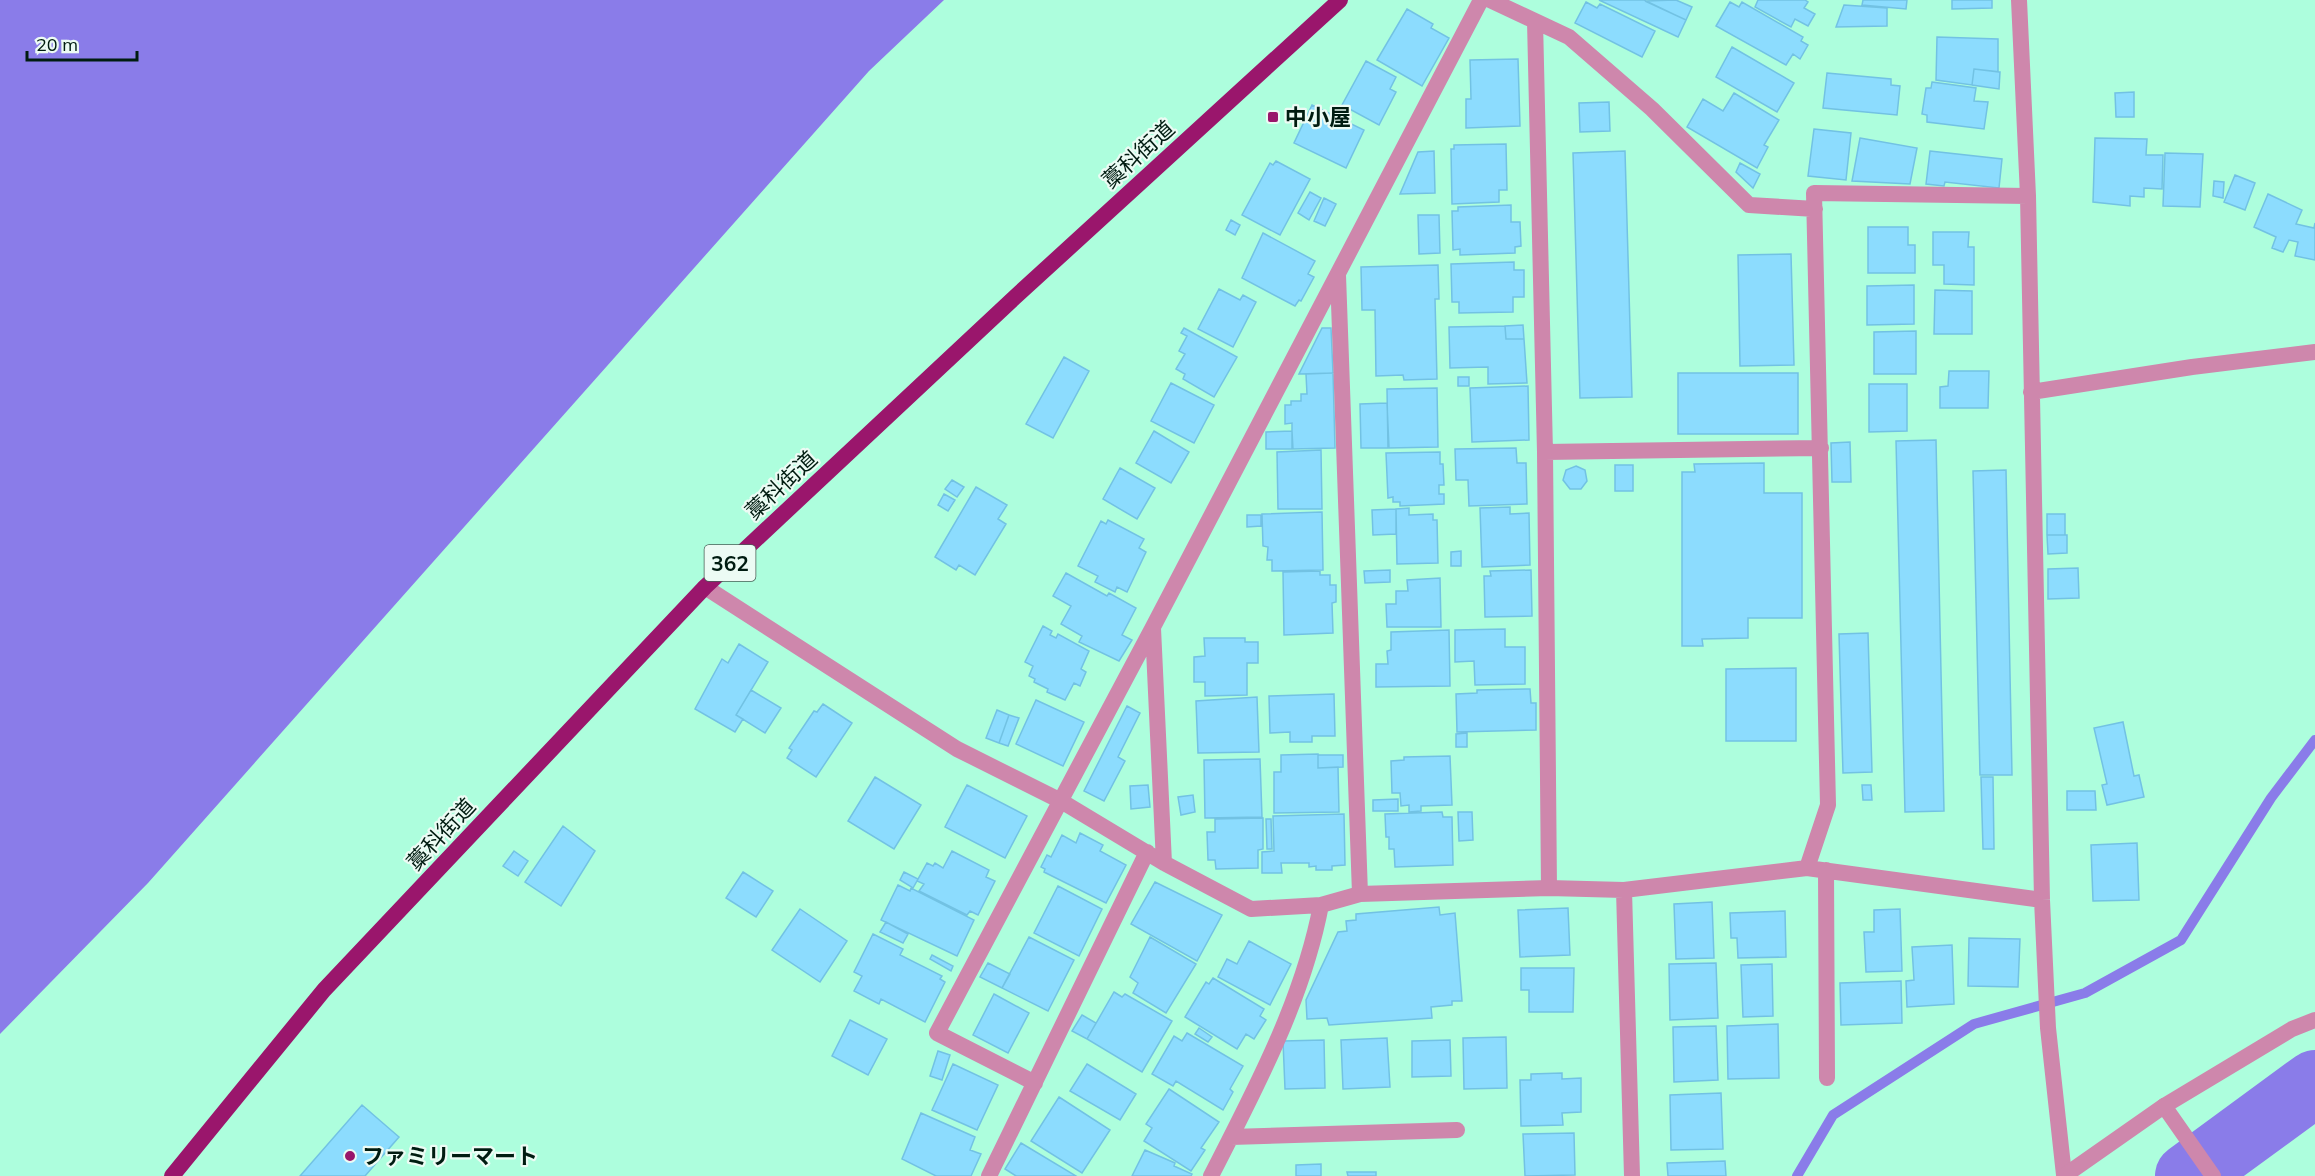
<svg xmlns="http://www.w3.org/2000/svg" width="2315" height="1176" font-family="Mulish,'Noto Sans JP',sans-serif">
<rect width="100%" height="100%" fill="#adfedd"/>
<path fill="#8a7ce9" d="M0,0H944L869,71L148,883L0,1034Z"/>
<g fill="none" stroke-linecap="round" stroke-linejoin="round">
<path stroke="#8a7ce9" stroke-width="10" d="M1797,1176L1833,1115L1974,1024L2085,993L2181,940L2271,798L2315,740"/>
<path stroke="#8a7ce9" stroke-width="66" d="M2188,1176L2315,1083"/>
</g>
<path fill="#8cdcfe" stroke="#72c2e3" stroke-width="1.5" d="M1599,0H1644L1686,20L1678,37Z
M1676,0L1692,7L1686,20L1645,1Z
M1758,0H1805L1808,2L1804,8L1815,14L1808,26L1795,19L1791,27L1755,7Z
M1863,0H1907L1906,9L1862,5Z
M1952,0H1992V8L1952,9Z
M1586,2L1597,8L1600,4L1655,31L1642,57L1575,23Z
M1730,2L1739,7L1742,2L1803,37L1801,41L1808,45L1800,59L1793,54L1786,65L1716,26Z
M1844,5L1887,8V26L1836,27Z
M1407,9L1433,24L1431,28L1449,38L1422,86L1377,60Z
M1937,37L1998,39V72L1974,69L1972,85L1936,80Z
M1732,47L1794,83L1777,112L1716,77Z
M1518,59L1520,126L1466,128V99H1471L1470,60Z
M1366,61L1396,77L1390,89L1396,92L1379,125L1342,105Z
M1974,69L2000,72L1999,89L1972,85Z
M1827,73L1891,79V85L1900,86L1897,115L1823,108Z
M1932,82L1976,88L1974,101L1988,102L1984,129L1927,122V115L1922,114L1926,88H1931Z
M2134,92V117H2116L2115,93Z
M1734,93L1779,120L1764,145L1768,147L1757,168L1687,127L1703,99L1723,111Z
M1609,102L1610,131L1580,132L1579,103Z
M1312,105L1364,130L1346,168L1294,143Z
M1814,129L1851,133L1846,180L1808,176Z
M1860,138L1917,148L1910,184L1852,181Z
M2095,138L2147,139L2146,155H2163L2162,189L2144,188V197L2130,196V206L2093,202Z
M1506,144L1507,190H1499V202L1452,204L1451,149H1454V145Z
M1434,151L1435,193L1400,194L1418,152Z
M1625,151L1632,397L1580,398L1573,153Z
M1930,151L2002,159L1999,188L1945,182L1944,186L1926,184Z
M2165,153L2203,154L2200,207L2163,206Z
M1276,161L1310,179L1280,235L1242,215L1270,163L1273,165Z
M1740,163L1760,174L1753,188L1736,172Z
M2235,175L2255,183L2245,210L2224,202Z
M2214,181L2224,182L2223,198L2213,196Z
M1310,192L1321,198L1309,220L1298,213Z
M2268,194L2302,210L2296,224L2314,228L2315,223V260L2295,256L2298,242L2289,240L2283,252L2272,248L2276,237L2254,227Z
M1324,198L1336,204L1325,226L1314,221Z
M1511,205V222H1520L1521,246L1515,247V253L1460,255V249L1453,250L1452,211H1458V207Z
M1418,215H1439L1440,253L1419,254Z
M1231,220L1240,225L1235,235L1226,230Z
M1868,227H1908V245H1915V273H1868Z
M1933,232H1969L1968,247H1974V285L1944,284V265H1933Z
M1263,233L1315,261L1308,274L1314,277L1301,301L1299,300L1295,306L1242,278Z
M1791,254L1794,365L1740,366L1738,255Z
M1514,262V270H1524V297H1513V312L1459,313V302H1452L1451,264Z
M1438,265L1439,299H1435L1437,379L1404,380L1403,375L1376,376L1375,310H1362L1361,267Z
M1914,285V324L1867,325V286Z
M1219,289L1240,300L1243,295L1256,302L1233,347L1198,329Z
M1935,290L1972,291V334H1934Z
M1523,325L1524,339H1506L1505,326Z
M1505,326L1506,339H1524L1527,383L1488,384V367L1450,368L1449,327Z
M1184,328L1237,357L1214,397L1183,379L1185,374L1176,369L1185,354L1179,351L1187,336L1181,333Z
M1322,328H1331L1333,373L1299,374Z
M1916,331V374H1874V332Z
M1064,357L1089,371L1053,438L1026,424Z
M1949,371H1989L1988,408H1940V387L1948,386Z
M1333,373L1335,448L1292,449V423L1285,424V405H1291V401H1301V394H1307L1306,374Z
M1678,373H1798V434H1678Z
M1458,377H1469V386H1458Z
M1171,383L1214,405L1194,443L1151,421Z
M1869,384H1907V431L1869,432Z
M1528,386L1529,440L1472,442L1470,388Z
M1437,388L1438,447L1388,448L1387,389Z
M1387,403L1389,448H1361L1360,404Z
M1154,431L1189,452L1171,483L1136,463Z
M1292,431L1293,449H1266V432Z
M1936,440L1944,811L1905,812L1896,441Z
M1850,442L1851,482H1832L1831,443Z
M1516,448L1517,463H1526L1527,504L1469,506L1468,480H1456L1455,449Z
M1321,450L1322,509H1278L1277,452Z
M1440,452V464H1443L1444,485H1439V494H1444V504L1400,506V502H1393V497L1388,498L1386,453Z
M1764,463V493H1802V618H1748V638L1702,639L1703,646H1682V472H1695L1694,464Z
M1615,465H1633V491H1615Z
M1576,466L1585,470L1587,481L1581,489H1570L1563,480L1566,470Z
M1120,468L1155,488L1137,519L1103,499Z
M2006,470L2012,775H1980L1973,471Z
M952,480L964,487L957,497L945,489Z
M976,487L1007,505L998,519L1006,524L975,575L959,565L956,570L935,557Z
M944,494L955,500L948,511L938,505Z
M1510,507V514L1529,513L1530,565L1482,567L1480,508Z
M1409,508V515L1433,514V520H1437L1438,563L1397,564L1396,509Z
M1396,509V534L1373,535L1372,510Z
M1322,512L1323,570L1272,571V560H1267L1268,547L1263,546L1262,514Z
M2047,514H2065V535H2047Z
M1247,515H1261V526L1247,527Z
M1108,520L1144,539L1139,548L1146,552L1127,592L1117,587L1115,592L1095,582L1098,576L1078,566L1101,521L1106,524Z
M2047,535H2067V553L2048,554Z
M1461,551V566H1451V552Z
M2078,568L2079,598L2048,599V569Z
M1390,570V582L1365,583L1364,571Z
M1531,570L1532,616L1485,617L1484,576H1491L1490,571Z
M1320,571V575H1330V585H1336V602L1332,603L1333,633L1284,635L1283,572Z
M1066,573L1107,596L1109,593L1136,608L1122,635L1132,640L1119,661L1079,642L1082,636L1061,624L1071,606L1053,596Z
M1440,578L1441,627H1387L1386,604H1396V591H1408L1407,580Z
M1043,626L1052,631L1050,635L1056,638L1058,634L1089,651L1081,669L1086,672L1080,686L1074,683L1065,700L1047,692L1048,689L1034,682L1035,679L1029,676L1033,666L1025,662Z
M1505,629V647H1525V684L1475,685L1474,661L1455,662V630Z
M1449,630L1450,686L1376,687V664H1388L1387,651L1391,650V632Z
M1868,633L1872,772L1843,773L1839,634Z
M1204,638H1245V642H1258V663H1247V695L1205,696V682H1194V657L1205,656Z
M739,644L768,662L736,715L743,719L735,732L695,709L722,659L728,663Z
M1796,668V741H1726V669Z
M1530,689L1531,703H1536V730L1457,732L1456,694L1477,693V690Z
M751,690L781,708L765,733L736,715Z
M1334,694L1335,736H1312V742H1290V732L1270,733L1269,696Z
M1257,697L1259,752L1198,753L1196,701Z
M1036,700L1084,722L1063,766L1016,744Z
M823,704L852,723L816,777L787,758L792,750L789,748L814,711L817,712Z
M1127,706L1140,713L1118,757L1125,761L1104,801L1084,791Z
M997,710L1009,715L999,743L986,738Z
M1009,715L1019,718L1008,746L999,743Z
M2123,722L2134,776L2139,775L2144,797L2107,805L2102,785L2107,784L2094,728Z
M1467,733V747H1456V734Z
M1318,754V768L1338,767L1339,812L1274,813V772H1281V755Z
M1318,755H1343V767L1318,768Z
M1450,756L1452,805L1421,806V811L1409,812V805L1401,806L1400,793H1392L1391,761L1404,760V757Z
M1260,759L1262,817L1205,818L1204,760Z
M875,777L921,805L894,849L848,821Z
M1981,777H1993L1994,849H1983Z
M967,785L1027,816L1005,858L945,827Z
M1148,785L1150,807L1131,809L1130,786Z
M1862,785H1871L1872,800H1863Z
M2067,791H2095L2096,810H2067Z
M1193,795L1195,812L1181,815L1178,797Z
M1398,799V811H1373V800Z
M1442,812L1443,817H1452L1453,865L1395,867L1394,849H1389V837H1386L1385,814Z
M1458,812H1472L1473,840L1459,841Z
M1344,814L1345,865L1332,866V870H1316V866L1309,867V863H1281L1282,873H1262V852L1274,851L1273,816Z
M1263,818V849L1258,850V868L1216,869L1215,860H1208L1207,832H1215V819Z
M1266,819H1271L1272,849H1267Z
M563,826L595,851L561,906L525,882Z
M1080,833L1103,845L1100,851L1126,865L1106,903L1044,872L1045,869L1041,867L1047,855L1051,857L1062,835L1076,843Z
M2137,843L2139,900L2093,901L2091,845Z
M514,851L528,861L518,876L503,866Z
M952,851L989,870L986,877L995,881L978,915L970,911L967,915L919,891L924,884L917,881L927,863L933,866L935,863L943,868Z
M743,872L773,891L756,917L726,898Z
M904,872L918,879L913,888L900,880Z
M1155,882L1222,915L1197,961L1131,924Z
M898,885L910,891L911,888L974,920L957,956L881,920Z
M1058,886L1102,909L1079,956L1034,933Z
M1712,902L1714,958L1676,959L1674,904Z
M1439,907L1440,915L1455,913L1462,1001H1452V1005L1431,1007L1432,1018L1329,1025L1327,1018L1307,1019L1306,1000L1338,932L1347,931L1346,921L1356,920V914Z
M1568,908L1570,955L1520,957L1518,910Z
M800,909L847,941L820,982L772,950Z
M1900,909L1902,971L1866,972L1864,932H1874V910Z
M1785,911L1786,957L1738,958L1737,938H1731L1730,913Z
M886,922L908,934L903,943L880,932Z
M873,934L903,949L900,955L942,976L940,979L945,982L925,1022L881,999L879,1004L854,991L862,976L854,972Z
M1029,937L1074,960L1048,1011L1002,988Z
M1150,937L1196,964L1166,1013L1133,993L1138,983L1130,977Z
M1969,938L2020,939L2018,987L1968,986Z
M1249,941L1291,964L1270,1005L1218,977L1227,959L1237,964Z
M1952,945L1954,1004L1907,1007L1906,981L1914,980L1912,947Z
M932,955L953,966L951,971L930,959Z
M988,963L1010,974L1002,988L980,977Z
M1716,963L1718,1018L1670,1020L1669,964Z
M1772,964L1773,1016L1743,1017L1741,965Z
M1521,968H1574L1573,1012H1529V990H1521Z
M1213,978L1264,1009L1260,1016L1266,1020L1254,1039L1246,1034L1237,1049L1185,1017L1206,982L1209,984Z
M1901,981L1902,1023L1841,1025L1840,983Z
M1114,992L1122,997L1125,994L1172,1021L1142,1072L1087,1039Z
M994,994L1029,1013L1008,1053L973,1035Z
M1082,1015L1096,1023L1087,1039L1072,1031Z
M850,1020L887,1039L868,1075L832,1056Z
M1778,1024L1779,1078L1728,1079L1727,1026Z
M1716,1026L1718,1080L1674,1082L1673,1027Z
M1199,1028L1212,1037L1208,1042L1195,1034Z
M1187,1033L1243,1066L1230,1089L1233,1092L1223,1110L1176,1081L1173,1086L1152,1074L1174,1036L1182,1041Z
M1506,1037L1507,1088L1464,1089L1463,1038Z
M1387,1038L1390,1087L1343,1089L1341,1040Z
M1324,1040L1325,1088L1285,1089L1283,1041Z
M1450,1040L1451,1076L1412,1077V1041Z
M938,1051L950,1055L942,1080L930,1076Z
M953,1064L998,1085L977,1130L932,1110Z
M1087,1064L1136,1094L1120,1120L1070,1091Z
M1562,1073V1079L1581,1078V1112L1562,1113L1563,1125L1521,1126L1520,1080H1531V1074Z
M1169,1089L1219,1122L1201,1148L1205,1150L1191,1171L1144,1141L1152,1128L1146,1124Z
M1721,1093L1723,1149L1671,1150L1670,1095Z
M1059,1097L1110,1130L1082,1173L1031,1141Z
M362,1105L399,1137L365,1176H300Z
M921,1113L975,1137L970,1150L981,1154L971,1176H936L902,1159Z
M1574,1133L1575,1175L1525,1176L1523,1134Z
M1021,1143L1076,1176H1016L1005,1169Z
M1145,1150L1175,1163L1174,1166L1192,1174L1191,1176H1132Z
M1725,1161L1726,1176H1668L1667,1163Z
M1321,1164V1176H1296V1165Z
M1347,1172H1376V1176H1348Z"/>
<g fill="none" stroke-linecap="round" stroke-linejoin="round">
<path stroke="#ce87ac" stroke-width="16" d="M1490,0L1569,37L1652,109L1749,205L1815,209
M2019,0L2028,196L2042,900L2048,1028L2064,1175
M1535,21L1545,452L1549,888
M1338,275L1360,894
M2031,392L2192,367L2315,352
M1545,452L1821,448
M705,587L957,749L1061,801L1164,863L1251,909L1321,905L1360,894L1549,888L1624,890L1807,868L2042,900
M1153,628L1164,863
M1807,868L1828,805L1814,193L2028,196
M1826,870L1827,1078
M1624,890L1632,1176
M1035,1083L937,1033L1153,627L1481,0
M2164,1106L2213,1176
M1231,1137L1457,1130
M989,1176L1147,852
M1211,1176C1255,1090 1303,1000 1321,905"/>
<path stroke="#ce87ac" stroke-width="16" d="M2064,1176L2164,1106L2292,1029L2315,1020"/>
<path stroke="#9a166c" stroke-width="16" d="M172,1176L324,990L705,587L1014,298L1340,0"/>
</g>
<g fill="#99166b" stroke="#ecfbf4" stroke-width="2">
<rect x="1267" y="111" width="12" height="12" rx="3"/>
<circle cx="350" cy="1156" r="6"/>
</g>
<g text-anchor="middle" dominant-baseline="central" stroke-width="4.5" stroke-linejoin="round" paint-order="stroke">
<rect fill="#ecfbf4" stroke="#475f55" stroke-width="1.5" x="704.5" y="545" width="51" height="36" rx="4.5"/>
<g font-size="21" font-weight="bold" fill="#001c11">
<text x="730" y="563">362</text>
</g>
<g font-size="22" font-weight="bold" fill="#001c11" stroke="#ecfbf4" text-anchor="start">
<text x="1285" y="117">中小屋</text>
<text x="362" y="1156">ファミリーマート</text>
</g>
<g font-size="22" fill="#001c11" stroke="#ecfbf4">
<text transform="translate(1138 154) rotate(-42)">藁科街道</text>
<text transform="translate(781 485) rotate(-43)">藁科街道</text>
<text transform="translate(441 834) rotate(-47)">藁科街道</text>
</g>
</g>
<path d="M27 51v9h110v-9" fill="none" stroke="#001c11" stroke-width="3"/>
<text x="36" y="51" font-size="18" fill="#001c11" stroke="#ecfbf4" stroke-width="4.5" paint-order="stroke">20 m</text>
</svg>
